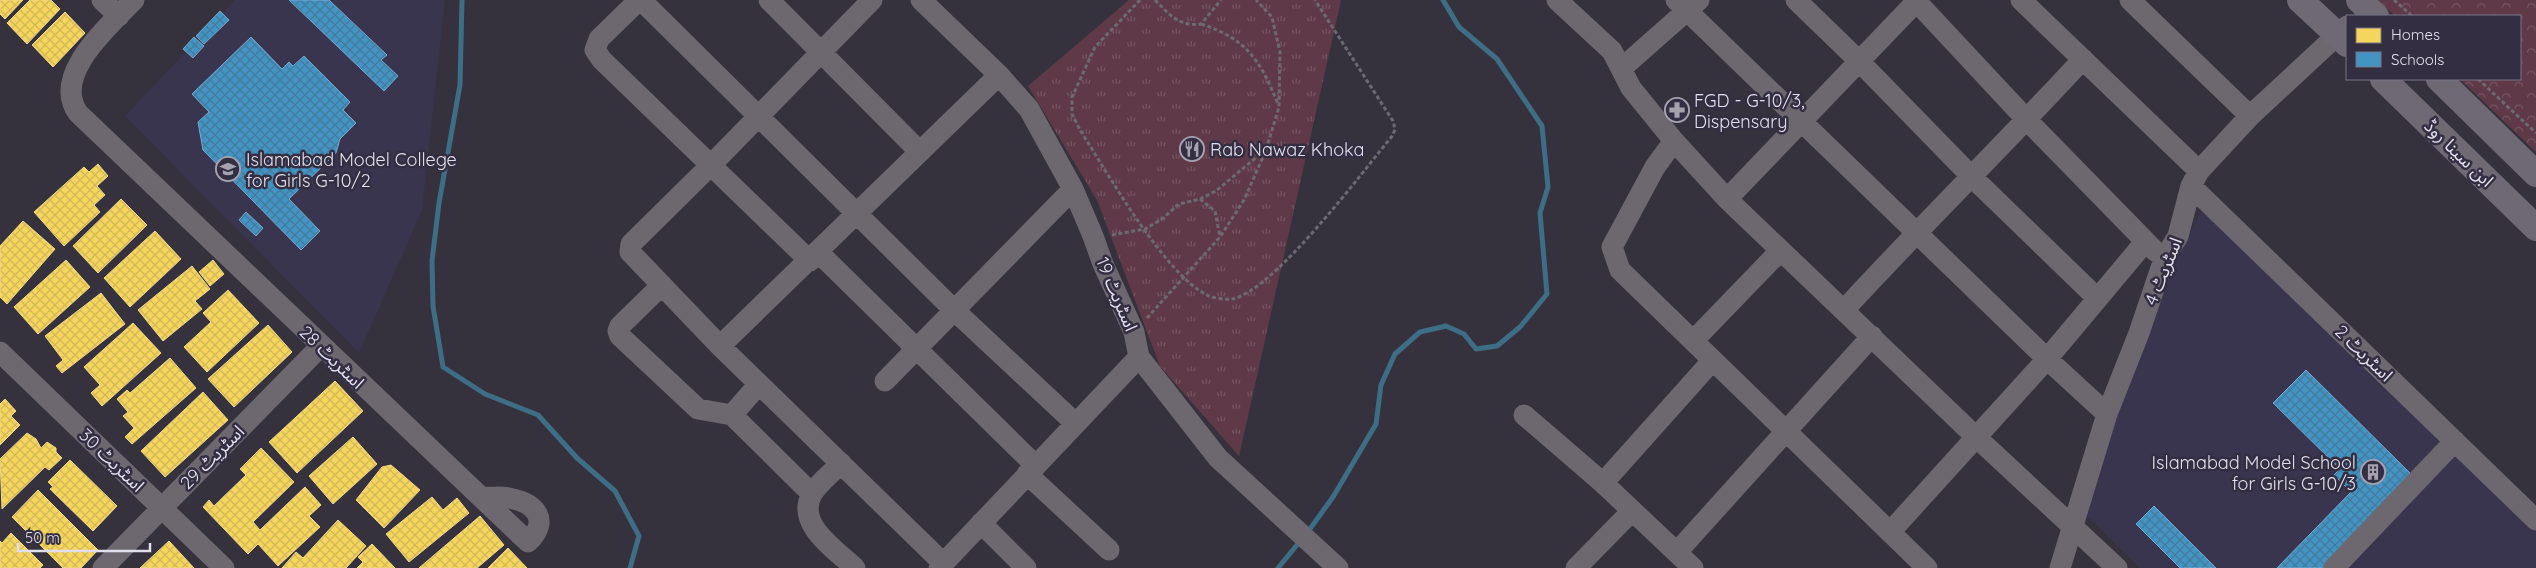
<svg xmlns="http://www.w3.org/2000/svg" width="2536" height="568" font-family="Quicksand,'Noto Sans Arabic',sans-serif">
<defs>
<pattern id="forest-crowns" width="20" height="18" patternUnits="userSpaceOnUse" patternTransform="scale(1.25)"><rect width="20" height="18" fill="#603948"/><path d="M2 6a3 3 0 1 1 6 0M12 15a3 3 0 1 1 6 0" fill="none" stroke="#765563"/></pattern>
<pattern id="park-tufts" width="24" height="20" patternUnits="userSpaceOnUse" patternTransform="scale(1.25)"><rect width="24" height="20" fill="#603948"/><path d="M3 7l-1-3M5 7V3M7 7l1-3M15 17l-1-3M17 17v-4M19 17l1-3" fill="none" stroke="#765563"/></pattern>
<pattern id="homes-cross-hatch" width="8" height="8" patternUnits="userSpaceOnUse" patternTransform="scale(1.25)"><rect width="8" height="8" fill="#f6d55c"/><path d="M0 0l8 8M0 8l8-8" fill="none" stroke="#d2b858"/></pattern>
<pattern id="schools-cross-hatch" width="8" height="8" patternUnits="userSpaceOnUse" patternTransform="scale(1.25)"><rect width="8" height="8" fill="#4393c3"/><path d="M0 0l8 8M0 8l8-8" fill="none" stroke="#437b9e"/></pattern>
</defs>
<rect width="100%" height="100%" fill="#35323e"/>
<path fill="#3a354e" d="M235,0H445L422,210L359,353L125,116Z
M2210,195L2456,434L2325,568H2140L2087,515L2114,424L2165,281Z
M2466,440L2536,509V568H2343Z"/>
<path fill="url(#forest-crowns)" d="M2378,0H2536V152L2460,79H2520V16H2395Z"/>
<path fill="url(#park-tufts)" d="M1129,0H1341L1239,456L1160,366L1097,200L1028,86Z"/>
<path fill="url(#homes-cross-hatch)" stroke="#f0d888" d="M0,0H23L5,19L0,14Z
M30,0H51L60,9L27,44L7,23Z
M65,12L85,33L53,67L32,45Z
M98,164L108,176L97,186L105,195L94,205L100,212L64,246L34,212L84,167L89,172Z
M121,199L147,225L98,273L73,246Z
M23,221L55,249L7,304L0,297V246Z
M155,231L181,259L130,307L104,278Z
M66,260L90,287L38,334L14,307Z
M213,260L224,274L210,286L199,272Z
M192,266L210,289L195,301L202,309L163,341L138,310Z
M228,290L259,323L207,372L184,347L211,322L203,313Z
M101,293L125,324L62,373L56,366L63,360L45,336Z
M133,323L161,353L102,406L91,393L100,385L84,367Z
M268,325L292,352L234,407L208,379Z
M170,358L196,388L132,444L125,437L134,428L123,416L128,412L117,399L127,390L130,393Z
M335,381L363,411L297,473L269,442Z
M203,392L228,420L165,477L141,451Z
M5,399L16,411L11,416L20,425L0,445V404Z
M27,433L36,439L41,448L47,442L56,448V452L62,458L49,470L45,467L2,509L0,459Z
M353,437L377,464L333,504L309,476Z
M261,448L294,482L253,522L260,530L305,487L321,505L309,516L320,527L278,566L258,544L248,554L203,507L209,500L214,506L246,475L240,469Z
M70,460L117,506L93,531L50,489L53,487L48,482Z
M391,465L420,490L384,528L356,500L382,467Z
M38,490L98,550L81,568H63L12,517Z
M432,497L443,510L457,498L469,513L409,562L386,534Z
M480,516L504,545L477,568H419Z
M338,520L366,546L346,568H282L296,552L303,558Z
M11,533L43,565L40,568H0V541L2,543Z
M169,541L194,568H140Z
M372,544L395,568H357L363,562L358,557Z
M508,548L527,568H488Z"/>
<path fill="url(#schools-cross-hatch)" stroke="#73aad0" d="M289,0H329L387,55L381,60L398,76L384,91Z
M220,11L229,20L204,44L196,36Z
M194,37L204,46L193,58L183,49Z
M251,37L282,69L289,62L293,66L304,56L350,102L343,110L356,123L340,139L336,153L289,199L320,231L301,250L203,150L198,122L209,112L192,94Z
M246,212L263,228L256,236L239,220Z
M2306,370L2414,477L2325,568H2277L2351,492L2334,475L2340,469L2273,403Z
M2154,506L2216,568H2180L2136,524Z"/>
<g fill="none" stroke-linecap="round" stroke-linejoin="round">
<path stroke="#3e6d86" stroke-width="5" d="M462,0L460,85L439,203L432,261L433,306L443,367L485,394L538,415L577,458L615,491L639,536L630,568
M1307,533L1333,497L1376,424L1381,385L1395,354L1420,332L1446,326L1464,334L1476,349L1497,346L1520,327L1547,294L1540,213L1548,187L1542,126L1497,59L1459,27L1443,0
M1278,568L1301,540"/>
<path stroke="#6c6970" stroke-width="3" stroke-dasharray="4 2.5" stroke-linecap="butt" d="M1140,0L1095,47L1072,97V114L1080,130C1107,172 1166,277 1209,296C1214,298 1227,300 1232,299C1274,291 1363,171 1393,135L1395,129L1393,121L1315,0
M1155,0C1169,14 1179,27 1201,24L1221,0
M2394,0L2412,16
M1201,24C1247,39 1260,60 1278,104
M2478,79L2536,133
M1200,199L1216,191L1265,150
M1112,235L1145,229L1162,219L1179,204L1200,199L1215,211L1220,237
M1147,318L1220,237L1244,200L1266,150L1279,107L1280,52L1272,17L1256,0"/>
<path stroke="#6d6870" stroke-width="21" d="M102,0L119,16
M134,0C109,26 51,75 78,113L528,542C550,521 537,503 509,498C501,496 491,498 482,497
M639,0L599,39L595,50L602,60L810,261
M641,0L954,310L1075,423
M769,0L919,151
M872,0L710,166L631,244L630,252L720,346L943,563
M921,0L999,75L1029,109L1073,189L1093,236L1103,264L1134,332L1139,357L1218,458L1338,568
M1557,0L1612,51L1631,88L1674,141L1727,199L1975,436L2117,568
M1676,0L2047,359L2107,414
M1796,0L1858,60L1972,177L2096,297
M1915,0L2027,120L2155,251
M2021,0L2199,171
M2130,0L2250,116
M1622,68L1699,0
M1674,141L1655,167L1612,247L1620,270L1927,568
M2191,186L2536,520
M1727,199L1916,2
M818,252L1036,466
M662,285L620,326L618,331L620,336L698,409L732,415L812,494
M1844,310C1922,225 2005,144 2083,59
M1693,341L1780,251
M720,346L999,75
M0,352L224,568
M885,381L1073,189
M732,415L759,384
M1524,415L1603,483L1693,568
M841,463C832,473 818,483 812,494C795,524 836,550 855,568
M1027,474L1109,550
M1603,483L1712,361
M981,523L1026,568
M1891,531L2047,359L2145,242
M1677,552L1872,336
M103,568L321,346
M939,568L1139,357
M1576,568L1632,511
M2060,568L2107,414L2139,333L2164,259L2178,236L2191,186L2199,171L2250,116L2347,26
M2334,568L2455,441"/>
<path stroke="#6f6974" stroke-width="26" d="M2300,0L2347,44
M2359,0L2376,16
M2383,79L2536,228
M2439,79L2536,174"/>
</g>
<defs>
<symbol id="pharmacy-ring" viewBox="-11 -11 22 22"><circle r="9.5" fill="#332e42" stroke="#a5a2b0" stroke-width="1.5"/><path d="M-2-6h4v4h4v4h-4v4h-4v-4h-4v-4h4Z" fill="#a5a2b0"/></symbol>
<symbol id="restaurant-ring" viewBox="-11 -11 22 22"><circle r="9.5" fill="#332e42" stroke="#a5a2b0" stroke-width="1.5"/><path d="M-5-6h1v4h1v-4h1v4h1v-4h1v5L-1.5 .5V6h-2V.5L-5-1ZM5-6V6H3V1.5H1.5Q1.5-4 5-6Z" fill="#a5a2b0"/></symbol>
<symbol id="school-ring" viewBox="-11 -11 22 22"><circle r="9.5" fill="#332e42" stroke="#a5a2b0" stroke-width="1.5"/><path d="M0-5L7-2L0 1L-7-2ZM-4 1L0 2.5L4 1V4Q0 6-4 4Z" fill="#a5a2b0"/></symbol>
<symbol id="building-ring" viewBox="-11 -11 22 22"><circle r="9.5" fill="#332e42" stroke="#a5a2b0" stroke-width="1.5"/><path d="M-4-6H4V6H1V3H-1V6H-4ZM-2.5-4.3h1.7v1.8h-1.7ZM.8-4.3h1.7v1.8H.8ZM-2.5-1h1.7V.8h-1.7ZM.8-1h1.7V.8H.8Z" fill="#a5a2b0"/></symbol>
</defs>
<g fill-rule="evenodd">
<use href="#pharmacy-ring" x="1663" y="96" width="28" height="28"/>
<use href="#restaurant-ring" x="1178" y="135" width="28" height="28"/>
<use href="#school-ring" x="214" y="155" width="28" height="28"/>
<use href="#building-ring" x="2359" y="458" width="28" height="28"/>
</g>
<g text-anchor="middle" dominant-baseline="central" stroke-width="5" stroke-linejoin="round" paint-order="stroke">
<g font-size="18" fill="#e2dfed" stroke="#332e42" text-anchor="start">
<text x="1694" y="100">FGD - G-10/3,<tspan x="1694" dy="21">Dispensary</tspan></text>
<text x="1210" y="149">Rab Nawaz Khoka</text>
<text x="246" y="159">Islamabad Model College<tspan x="246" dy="21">for Girls G-10/2</tspan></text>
<text x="2356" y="462" text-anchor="end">Islamabad Model School<tspan x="2356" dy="21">for Girls G-10/3</tspan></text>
</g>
<g font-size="18" fill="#e2dfed" stroke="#332e42">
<text transform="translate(2459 153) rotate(44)">ابن سینا روڈ</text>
<text transform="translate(2163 271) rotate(-68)">اسٹریٹ 4</text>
<text transform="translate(1117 294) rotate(67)">اسٹریٹ 19</text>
<text transform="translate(2364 353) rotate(44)">اسٹریٹ 2</text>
<text transform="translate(332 357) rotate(44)">اسٹریٹ 28</text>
<text transform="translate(212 457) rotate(-45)">اسٹریٹ 29</text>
<text transform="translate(112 460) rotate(44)">اسٹریٹ 30</text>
</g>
</g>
<rect x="2346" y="15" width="175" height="65" fill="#332e42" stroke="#797586"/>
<rect x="2356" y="28" width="25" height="15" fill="#f6d55c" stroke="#797586"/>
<text x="2391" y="40" font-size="15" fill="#e2dfed">Homes</text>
<rect x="2356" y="52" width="25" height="15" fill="#4393c3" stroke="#797586"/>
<text x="2391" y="65" font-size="15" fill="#e2dfed">Schools</text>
<path d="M18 543v8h132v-8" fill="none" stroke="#e2dfed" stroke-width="2.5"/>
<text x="25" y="543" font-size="15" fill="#e2dfed" stroke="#332e42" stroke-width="4" paint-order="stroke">50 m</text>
</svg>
